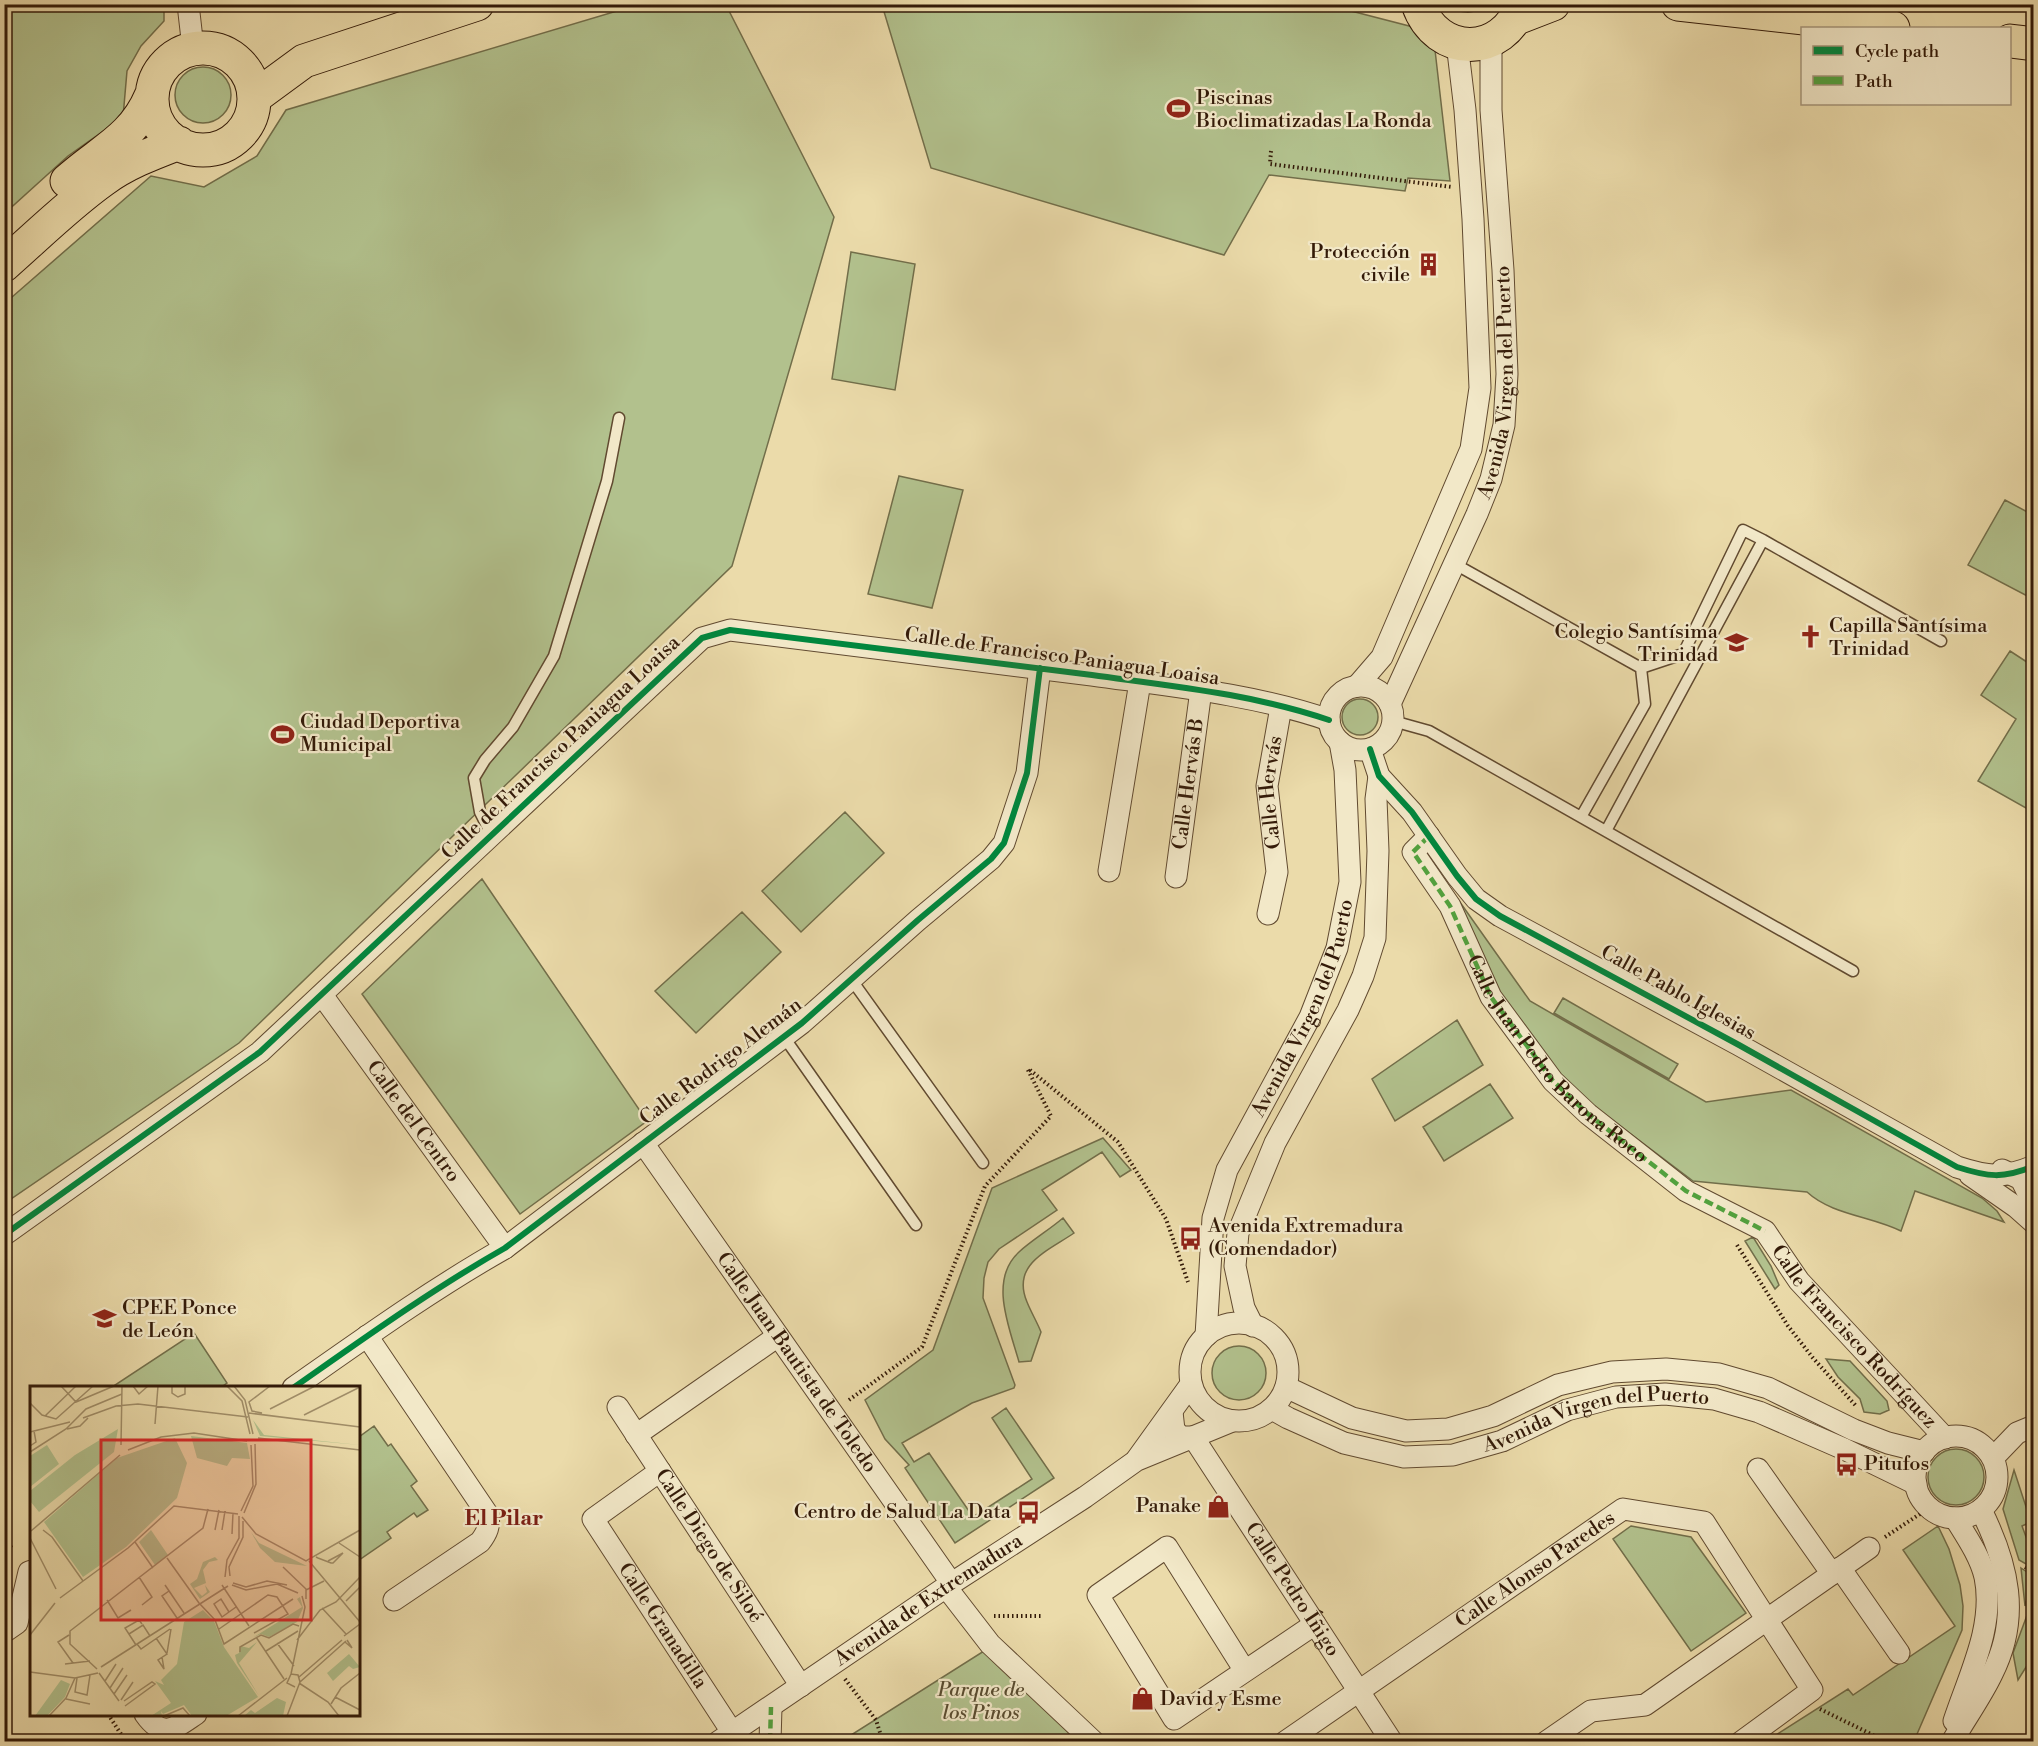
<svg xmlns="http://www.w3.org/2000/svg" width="2038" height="1746" font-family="'Libre Bodoni',serif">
<rect width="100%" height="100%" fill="#ebdbaa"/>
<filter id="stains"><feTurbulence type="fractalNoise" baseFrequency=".00333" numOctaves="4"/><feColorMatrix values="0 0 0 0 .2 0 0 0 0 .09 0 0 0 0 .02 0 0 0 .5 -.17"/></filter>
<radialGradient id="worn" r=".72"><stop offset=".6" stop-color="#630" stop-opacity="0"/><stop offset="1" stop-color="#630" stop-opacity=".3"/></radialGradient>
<path fill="#b2c18d" stroke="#726e4a" stroke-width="1.5" d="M1324,4L1413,27L1435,50L1450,181L1408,178L1405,191L1269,175L1224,255L931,168L882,5Z
M4,5H164V21L141,46L127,71L123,117L68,156L5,213Z
M637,5H726L834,217L732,566L239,1043L5,1203L4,304L151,176L204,187L257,156L286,110Z
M1449,5H1485C1474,15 1460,14 1449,5Z
M1960,5H2033V12Z
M175 95a28 28 0 1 1 56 0a28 28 0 1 1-56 0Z
M851,252L915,264L895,390L832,379Z
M899,476L963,490L932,608L868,594Z
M2005,500L2033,515V599L1968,565Z
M2010,651L2033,666V812L1978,781L2016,719L1981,695Z
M1342 717a18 18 0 1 1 36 0a18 18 0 1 1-36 0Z
M845,812L884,853L801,932L762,891Z
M482,879L647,1121L520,1214L362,994Z
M1457,898L1530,1001L1706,1102L1791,1090L1982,1198L1997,1211L2004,1222L1915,1191L1901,1231C1871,1216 1832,1215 1807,1192L1693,1181L1570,1088L1512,1018L1473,944Z
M742,912L781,952L696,1033L655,991Z
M1563,998L1678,1064L1669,1079L1554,1013Z
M1457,1020L1483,1065L1395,1121L1372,1079Z
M1490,1084L1513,1118L1444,1161L1423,1127Z
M1103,1138L1131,1170L1120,1177L1102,1152L1042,1190L1057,1210L999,1249L988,1262L984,1278L983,1298L1015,1385L1014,1388L972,1403L902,1443L914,1462L929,1453L973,1517L1032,1479L992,1418L1006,1408L1054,1478L955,1543L905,1468L909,1465L885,1439L865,1400L933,1350L992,1188Z
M1063,1218L1074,1233C1048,1251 1011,1264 1027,1302C1031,1312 1037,1322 1041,1332L1031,1361L1019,1362C1010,1329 988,1280 1019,1252C1032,1240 1049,1230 1063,1218Z
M1753,1237L1771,1266L1779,1285L1775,1289L1745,1241Z
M194,1333L227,1383L220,1388L112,1387Z
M1212 1373a27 27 0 1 1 54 0a27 27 0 1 1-54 0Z
M1826,1359L1850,1361L1887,1401L1889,1410L1880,1414L1864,1412L1860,1399L1838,1377Z
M374,1426L388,1446L391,1444L417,1481L411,1486L428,1510L417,1517L414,1513L387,1532L391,1538L359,1560V1437Z
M1928 1477a28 28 0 1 1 56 0a28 28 0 1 1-56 0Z
M2014,1470L2031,1522L2022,1526L2033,1556V1568L2019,1560L2003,1509Z
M1631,1526L1691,1537L1746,1613L1691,1651L1613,1539Z
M1938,1526L1949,1549L1960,1585L1963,1606L1962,1630L1914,1741L1765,1742L1848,1689L1853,1695L1955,1626L1903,1550Z
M2021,1568L2033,1576L2025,1606Z
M2033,1599V1656L2018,1680L2013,1653Z
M984,1651L1080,1742H840Z"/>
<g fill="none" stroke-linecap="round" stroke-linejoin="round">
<defs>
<path id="lane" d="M1453,563L1641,668L1645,704L1581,817
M1641,668L1683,654L1743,530L1763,540
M1393,721L1429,731L1853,971
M1606,831L1763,540L1941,641
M492,836L480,812L474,778L485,760L513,727L554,656L607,481L619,418
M851,979L983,1163
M784,1037L916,1225"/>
<g id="street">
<path d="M188,4L193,48"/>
<path d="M1357,686L1382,657L1471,449L1480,388L1473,219L1465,110L1457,43"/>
<circle cx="1361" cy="718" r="32"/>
<path id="s1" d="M1390,704L1477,514L1491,479L1504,425L1507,374L1503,270L1491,110V41"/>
<path d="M1370,749L1379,776L1412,812L1457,876L1476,899L1500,916L1739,1045L1957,1167C1988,1177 2003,1179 2034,1166"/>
<path id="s2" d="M1429,836L1413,852L1450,906L1491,997L1553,1081L1588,1114L1686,1191L1765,1231L1799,1281L1945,1438"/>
<path d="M1109,871L1140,682"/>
<path id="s3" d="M1176,877L1201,690"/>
<path id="s4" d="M1268,914L1277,872L1267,786L1281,707"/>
<path id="s5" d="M322,995L505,1248"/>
<path id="s6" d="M643,1143L952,1584"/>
<path d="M2002,1170L2021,1179L2034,1205"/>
<path d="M1970,1175L2016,1207L2034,1223"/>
<path d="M4,1235L260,1052L702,638L730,630C850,645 971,659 1092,675C1171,686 1253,694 1329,720"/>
<circle cx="1239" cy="1372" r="49"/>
<path d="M1253,1326L1244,1308L1235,1266L1238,1233L1275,1143L1348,1010L1363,976L1375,938L1378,851L1376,799L1379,776"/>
<path d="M367,1336L488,1515C490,1526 487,1533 480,1542L394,1600"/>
<path id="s7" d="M1206,1336L1213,1218L1227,1170L1310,1017L1337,948L1350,882L1345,770L1340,742"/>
<path d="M1286,1387L1352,1418L1406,1431L1448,1429L1493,1416L1558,1385L1612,1372L1666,1369L1719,1374L1768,1388L1854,1430L1888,1443L1924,1452"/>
<path d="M293,1388C363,1339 431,1290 505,1248L802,1023L918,920L991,859L1004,843L1027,773L1040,668"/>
<path id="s8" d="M618,1407L801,1686"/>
<path id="s9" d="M1272,1409L1288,1418L1344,1443L1404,1457L1453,1455L1502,1441L1567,1410L1616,1397L1665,1394L1714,1399L1759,1412L1844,1449L1916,1484"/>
<path id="s10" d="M1172,1412L1174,1430L1181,1437H1193L1392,1742"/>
<path d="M636,1435L778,1336"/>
<circle cx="1956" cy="1477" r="41"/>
<path d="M1993,1458L2017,1433L2034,1426"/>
<path d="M1137,1459L1191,1384"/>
<path d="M1758,1469L1832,1574"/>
<path id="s11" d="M660,1471L593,1519L732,1732"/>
<path d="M1840,1568L1899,1653"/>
<path d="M946,1587L990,1644L1094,1742"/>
<path d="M4,1632L17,1623L29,1572L32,1571"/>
<path d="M1245,1671L1167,1547L1098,1595L1174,1719L1315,1624"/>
<path d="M145,1714C163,1740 175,1728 196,1714"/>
<path d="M1954,1721C1969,1675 1995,1626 1985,1577C1980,1556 1966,1536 1955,1518"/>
<path id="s12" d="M718,1742L946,1587L1085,1497L1137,1460L1232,1421"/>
<path d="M770,1742L771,1707"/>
<path id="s13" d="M1285,1742L1623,1509L1704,1522L1812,1690L1741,1742"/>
<path d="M1546,1742L1591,1711L1645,1705L1869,1548"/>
<path d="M1952,1742C1965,1719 1981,1697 1992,1674C2021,1617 2008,1564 1981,1510"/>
</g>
<path id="primary" d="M1418,4C1437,58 1503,58 1522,4
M1678,4L1893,28
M1517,18L1553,4
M2010,41L2034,44
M152 99a51 51 0 1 1 102 0a51 51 0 1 1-102 0Z
M255,97L304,61L477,4
M67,181C100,151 133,139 151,96
M4,265C37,236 68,205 103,180C126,163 153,153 179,143"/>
</defs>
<use href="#lane" stroke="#614a30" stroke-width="13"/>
<use href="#street" stroke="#614a30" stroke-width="23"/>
<use href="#primary" stroke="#331a08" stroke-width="35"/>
<path stroke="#331a08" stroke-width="4" stroke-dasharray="1.5 3" stroke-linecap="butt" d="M1271,151L1270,164L1452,187
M1030,1070L1118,1142L1166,1219L1188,1282
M1737,1245L1788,1326L1813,1358L1857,1407
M849,1400L922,1347L985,1186L1051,1116L1027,1068
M1885,1537L1929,1508
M4,1550L11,1545L7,1566
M2025,1567L2034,1572
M2029,1600L2034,1589
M994,1616H1041
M845,1679L876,1720L883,1742
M1820,1709L1887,1742
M108,1714L126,1742"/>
<use href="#lane" stroke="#f2e8c8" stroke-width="10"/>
<use href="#street" stroke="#f2e8c8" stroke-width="21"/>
<use href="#primary" stroke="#ebdbaa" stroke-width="33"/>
<g stroke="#52a13e" stroke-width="4.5" stroke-dasharray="9 4.5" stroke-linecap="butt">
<path id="s14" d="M1429,836L1413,852L1450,906L1491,997L1553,1081L1588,1114L1686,1191L1765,1231"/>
<path d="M770,1742L771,1707"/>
</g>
<defs>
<path id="cycleway" d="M1370,749L1379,776L1412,812L1457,876L1476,899L1500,916L1739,1045L1957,1167C1988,1177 2003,1179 2034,1166
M4,1235L260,1052L702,638L730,630C850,645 971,659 1092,675C1171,686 1253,694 1329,720
M293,1388C363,1339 431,1290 505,1248L802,1023L918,920L991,859L1004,843L1027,773L1040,668"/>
</defs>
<use href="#cycleway" stroke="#f2e8c8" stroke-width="10"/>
<use href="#cycleway" stroke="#00873e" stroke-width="6"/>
</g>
<defs>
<symbol id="stadium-bare" viewBox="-9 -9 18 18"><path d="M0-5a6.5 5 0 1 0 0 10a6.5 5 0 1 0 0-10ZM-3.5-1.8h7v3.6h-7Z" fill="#8f2418" stroke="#f2e8c8" stroke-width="2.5" paint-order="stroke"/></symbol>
<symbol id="building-bare" viewBox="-9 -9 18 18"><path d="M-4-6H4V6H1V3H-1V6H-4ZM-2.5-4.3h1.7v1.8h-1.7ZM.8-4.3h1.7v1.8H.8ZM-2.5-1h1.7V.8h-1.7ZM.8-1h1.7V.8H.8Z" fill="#8f2418" stroke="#f2e8c8" stroke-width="2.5" paint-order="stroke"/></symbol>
<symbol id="church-bare" viewBox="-9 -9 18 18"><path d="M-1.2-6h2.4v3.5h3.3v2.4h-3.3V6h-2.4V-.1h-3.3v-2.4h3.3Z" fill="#8f2418" stroke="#f2e8c8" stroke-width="2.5" paint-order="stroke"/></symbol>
<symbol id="school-bare" viewBox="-9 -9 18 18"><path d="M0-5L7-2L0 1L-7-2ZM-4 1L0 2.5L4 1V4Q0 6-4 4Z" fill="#8f2418" stroke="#f2e8c8" stroke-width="2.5" paint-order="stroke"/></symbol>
<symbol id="bus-bare" viewBox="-9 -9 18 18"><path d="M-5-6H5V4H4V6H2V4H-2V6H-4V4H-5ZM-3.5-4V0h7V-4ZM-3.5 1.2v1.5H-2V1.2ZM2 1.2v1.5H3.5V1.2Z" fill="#8f2418" stroke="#f2e8c8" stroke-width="2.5" paint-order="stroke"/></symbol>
<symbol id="shop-bare" viewBox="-9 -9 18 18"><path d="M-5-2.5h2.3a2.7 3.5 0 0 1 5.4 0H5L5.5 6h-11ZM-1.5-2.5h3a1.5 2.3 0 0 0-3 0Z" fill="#8f2418" stroke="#f2e8c8" stroke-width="2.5" paint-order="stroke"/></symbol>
</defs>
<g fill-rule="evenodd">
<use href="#stadium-bare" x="1162" y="92" width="33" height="33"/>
<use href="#building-bare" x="1412" y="248" width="33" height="33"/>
<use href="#church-bare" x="1794" y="620" width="33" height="33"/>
<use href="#school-bare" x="1720" y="626" width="33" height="33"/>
<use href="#stadium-bare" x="266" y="718" width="33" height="33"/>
<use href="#bus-bare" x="1174" y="1222" width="33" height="33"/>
<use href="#school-bare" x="88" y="1302" width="33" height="33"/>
<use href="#bus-bare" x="1830" y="1448" width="33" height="33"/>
<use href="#shop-bare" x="1202" y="1490" width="33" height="33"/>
<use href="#bus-bare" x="1012" y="1496" width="33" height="33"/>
<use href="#shop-bare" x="1126" y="1682" width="33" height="33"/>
</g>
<g text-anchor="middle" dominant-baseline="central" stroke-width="4.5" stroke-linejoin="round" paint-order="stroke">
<g font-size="20" fill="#331a08" stroke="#f2e8c8" text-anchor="start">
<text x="1196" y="98">Piscinas<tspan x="1196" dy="23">Bioclimatizadas La Ronda</tspan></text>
<text x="1410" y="252" text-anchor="end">Protección<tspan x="1410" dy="23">civile</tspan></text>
<text x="1829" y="626">Capilla Santísima<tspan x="1829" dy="23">Trinidad</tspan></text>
<text x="1718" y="632" text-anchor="end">Colegio Santísima<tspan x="1718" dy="23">Trinidad</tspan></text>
<text x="300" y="722">Ciudad Deportiva<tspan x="300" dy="23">Municipal</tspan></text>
<text x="1208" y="1226">Avenida Extremadura<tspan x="1208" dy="23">(Comendador)</tspan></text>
<text x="122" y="1308">CPEE Ponce<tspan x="122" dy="23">de León</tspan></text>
<text x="1864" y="1464">Pitufos</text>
<text x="1201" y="1506" text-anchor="end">Panake</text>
<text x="1011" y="1512" text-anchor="end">Centro de Salud La Data</text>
<text x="1160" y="1699">David y Esme</text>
</g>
<g font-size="20" fill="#331a08" stroke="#f2e8c8">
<text stroke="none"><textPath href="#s1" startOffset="344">Avenida Virgen del Puerto</textPath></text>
<text transform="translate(1062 657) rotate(8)">Calle de Francisco Paniagua Loaisa</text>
<text transform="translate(561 748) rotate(-43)">Calle de Francisco Paniagua Loaisa</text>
<text stroke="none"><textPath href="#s3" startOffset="94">Calle Hervás B</textPath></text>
<text stroke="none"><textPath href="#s4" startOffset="123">Calle Hervás</textPath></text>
<text transform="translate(1678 993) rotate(29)">Calle Pablo Iglesias</text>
<text stroke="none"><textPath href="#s7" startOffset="348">Avenida Virgen del Puerto</textPath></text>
<text stroke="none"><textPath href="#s14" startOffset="278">Calle Juan Pedro Barona Roco</textPath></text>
<text transform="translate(721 1062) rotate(-37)">Calle Rodrigo Alemán</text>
<text stroke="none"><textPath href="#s5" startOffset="156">Calle del Centro</textPath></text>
<text stroke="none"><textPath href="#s2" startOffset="692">Calle Francisco Rodríguez</textPath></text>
<text stroke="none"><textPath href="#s6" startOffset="268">Calle Juan Bautista de Toledo</textPath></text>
<text stroke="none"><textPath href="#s9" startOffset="340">Avenida Virgen del Puerto</textPath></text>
<text stroke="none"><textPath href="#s8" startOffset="166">Calle Diego de Siloé</textPath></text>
<text stroke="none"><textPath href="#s13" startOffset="304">Calle Alonso Paredes</textPath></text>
<text stroke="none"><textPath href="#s10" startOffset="222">Calle Pedro Íñigo</textPath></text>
<text stroke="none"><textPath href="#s12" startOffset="254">Avenida de Extremadura</textPath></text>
<text stroke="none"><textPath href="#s11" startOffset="210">Calle Granadilla</textPath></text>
</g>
<g font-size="20" font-style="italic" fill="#594c30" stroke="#f2e8c8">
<text x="981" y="1690">Parque de<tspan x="981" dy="23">los Pinos</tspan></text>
</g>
<g font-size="22" font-weight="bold" fill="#7a1f14" stroke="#f2e8c8">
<text x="504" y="1518">El Pilar</text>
</g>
</g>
<g transform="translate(30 1386)">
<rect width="330" height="330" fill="#ebdbaa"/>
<path d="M223,34L234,49L330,59L230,50ZM88,43L84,66L9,126L0,115V105L45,69ZM161,50L217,57L220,73L202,72L197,80L167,72ZM145,52L157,77L147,112L96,161L53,191L14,136L87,72ZM17,59L29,78L0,101V70ZM121,144L138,169L125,179L109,156ZM221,146L229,157L277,180L245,176L230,162ZM185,171L188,174L179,176L173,184L176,197L164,202L172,210L177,206L175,199L180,206L170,213L160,198L167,193L173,176ZM270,211L273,222L267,236L239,251L231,248L224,251L272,221L267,213ZM173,224L184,235L194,261L228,311L196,330H162L154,319L133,328L131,325L132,330H121L141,317L125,295L134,299L131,294L147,278L154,236ZM227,256L209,277L229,310L207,277L205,269L209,267L210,260L219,262ZM319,268L330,281L323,283L319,280L303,295L297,287ZM31,294L40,298L35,311L17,330H5ZM247,312L256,316L253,330H214L221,324L225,327Z" fill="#b2c18d"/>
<path fill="none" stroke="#a18e69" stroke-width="1.5" d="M31,0L46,16L84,0M103,0L109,8L118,0M142,0V7L148,11L155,8V0M197,0L212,15L220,48M204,0L215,14L223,48M0,17L12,29L26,33L63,0M240,23L285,0M219,27L330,41M232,27L222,25L219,16L240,0M274,29L330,1M15,30L46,0M53,32L86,20L108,18L218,31M125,38L128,0M37,43L50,40L58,32M0,46L40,36M228,52L330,64M91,59L92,0M0,60L6,56L4,45M98,64L131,51L164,47L217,55M0,66L36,43L56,23L92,8M211,125L223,100L221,59M214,127L226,98L225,58M212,131L226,148L276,175L330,144M13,144L22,151L53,195M185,144L189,124M192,144L195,125M1,145L90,69M202,148L203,127M0,152L26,203M105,156L123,182M309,157L330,171M286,171L288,172L301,177H303L313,167L298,175M137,172L169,217M279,175L330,236M253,181L276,203V213M200,190L199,181L213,151V135M109,191L122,211L112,219M195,191L197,174L209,152V130M203,197L216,201L237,195L257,199M135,199L154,227M192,199L219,240M202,199L216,204L247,198L268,207M276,204L294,195M139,205L132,210L147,232M30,212L98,162L144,120L208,128M77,214L88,232L101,224M316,215L330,201M169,217L185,234L194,258L263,213M292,222L316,248M199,226L191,213L184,218L192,231L206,221M189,243L238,209L247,211L258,228L224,247M99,248L113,239L120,250M0,249L25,217M39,249L28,256L43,277M314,250L330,238M226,251L254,293M126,252L137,268L128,274L134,283L132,271M267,254L290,224L306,216L330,191M315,256L322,262L317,254M247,257L264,280M107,258L111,263L140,243M106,259L95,242L109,234L112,238M236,265L268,245M210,266V261L231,249L239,252L263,238L269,240M137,267L141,243M35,278L60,275M71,281L198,200M67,283L40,258V245L173,142L178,123M0,286L45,292L68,287M69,287L89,315M261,288L275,221L272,210M269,291L312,254M47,292L45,306L57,309L60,289M75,295L86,278M270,296L316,255M269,297L298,316L309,330M80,302L93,282M84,308L97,289M305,311L330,324M36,313L60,318M91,314L103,296M94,315L122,296L125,298L95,320M301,318L311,302L330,287M19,330L36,312L45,292M134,330L153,322L160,330M208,330L257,292M257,330L270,296L268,289L261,288L257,297L265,301"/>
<path fill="#d62828" fill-opacity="0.15" stroke="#d62828" stroke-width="3" d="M71,54H281V234H71Z"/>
<rect width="330" height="330" fill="none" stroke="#331a08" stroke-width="3"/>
</g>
<rect width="2038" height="1746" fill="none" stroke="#ebdbaa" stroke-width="24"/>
<rect x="6" y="6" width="2026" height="1734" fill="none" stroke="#331a08" stroke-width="3"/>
<rect x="12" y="12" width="2014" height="1722" fill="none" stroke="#331a08" stroke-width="1.5"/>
<rect x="1801" y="27" width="210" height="78" fill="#f2e8c8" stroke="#a6967b" stroke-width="1.5"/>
<rect x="1813" y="46" width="30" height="9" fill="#00873e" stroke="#a6967b" stroke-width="1.5"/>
<text x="1855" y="57" font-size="18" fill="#331a08">Cycle path</text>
<rect x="1813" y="76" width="30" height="9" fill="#52a13e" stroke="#a6967b" stroke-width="1.5"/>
<text x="1855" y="87" font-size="18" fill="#331a08">Path</text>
<rect width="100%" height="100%" filter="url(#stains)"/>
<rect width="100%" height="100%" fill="url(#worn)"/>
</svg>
